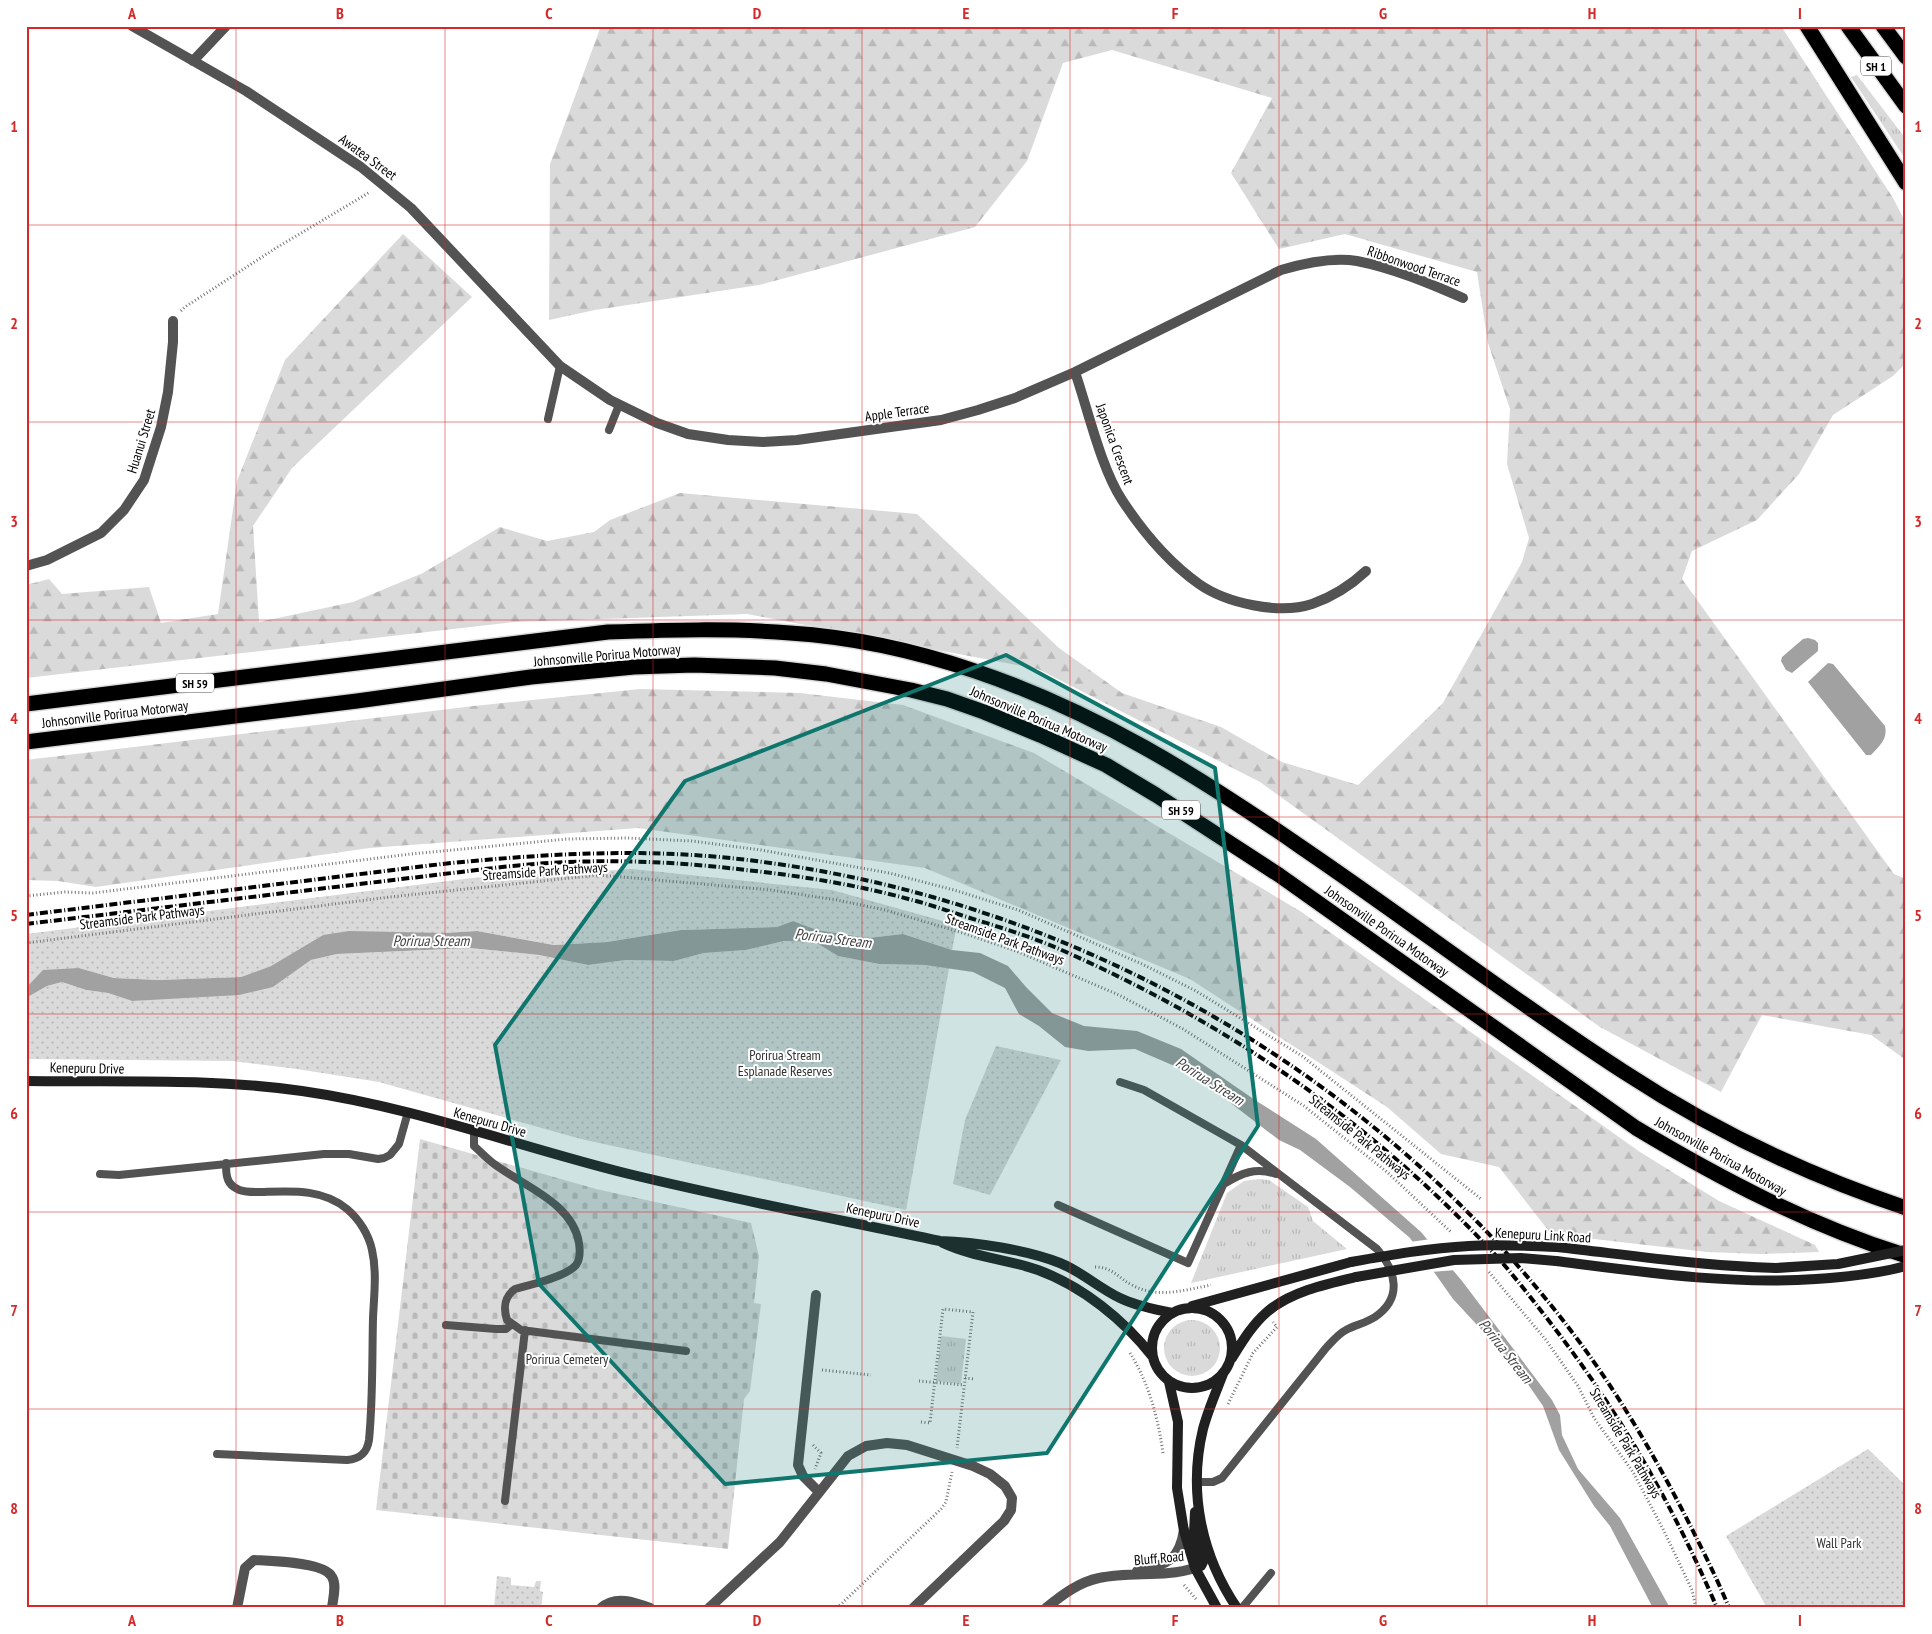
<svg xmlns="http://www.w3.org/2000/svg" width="1932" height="1634" font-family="'PT Sans Narrow',sans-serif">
<defs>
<pattern id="grass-tufts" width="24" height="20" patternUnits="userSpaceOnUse" patternTransform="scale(1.25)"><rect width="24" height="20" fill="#dadada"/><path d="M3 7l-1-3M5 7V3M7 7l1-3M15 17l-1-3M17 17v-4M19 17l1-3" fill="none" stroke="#b9b9b9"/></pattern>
<pattern id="forest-firs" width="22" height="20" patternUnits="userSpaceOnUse" patternTransform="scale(1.25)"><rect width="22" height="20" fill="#dadada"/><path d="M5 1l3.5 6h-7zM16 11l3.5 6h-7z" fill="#b9b9b9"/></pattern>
<pattern id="cemetery-stones" width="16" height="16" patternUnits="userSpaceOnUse" patternTransform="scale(1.25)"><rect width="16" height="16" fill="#dadada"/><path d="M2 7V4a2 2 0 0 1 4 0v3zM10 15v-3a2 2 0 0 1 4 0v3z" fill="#b9b9b9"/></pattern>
<pattern id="park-dots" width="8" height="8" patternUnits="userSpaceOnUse" patternTransform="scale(1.25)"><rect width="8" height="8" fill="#dadada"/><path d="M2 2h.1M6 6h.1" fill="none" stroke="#b9b9b9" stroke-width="1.8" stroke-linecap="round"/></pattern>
</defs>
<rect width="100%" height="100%" fill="#fff"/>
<path fill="url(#grass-tufts)" d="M1857,75L1906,139V160L1851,77Z
M1259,1179L1269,1180L1308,1207L1313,1221L1347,1249L1191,1283L1227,1193L1244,1181Z
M1164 1348a28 28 0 1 1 56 0a28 28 0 1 1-56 0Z
M941,1336L966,1339L961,1384L936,1381Z"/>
<path fill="url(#forest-firs)" d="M601,26H1781L1893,198L1906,223V363L1893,376L1833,415L1799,474L1757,520L1692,551L1682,579L1894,874L1906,879V1060L1871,1035L1762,1015L1721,1092L1600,1027L1260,782L1038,669L747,614L514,622L26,678V585L49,579L62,594L149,587L161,623L218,614L237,481L285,360L403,234L472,297L292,468L253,526L259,622L353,602L423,573L500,527L547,541L594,532L610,520L680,493L917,514L1059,648L1122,693L1221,727L1282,762L1358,785L1443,703L1522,562L1529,538L1507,464L1510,409L1488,343L1477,272L1345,234L1279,249L1231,173L1272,98L1112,50L1063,63L1027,161L975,227L759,285L595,310L549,320L550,164Z
M640,689L800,693L903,705L1034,753L1300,911L1640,1152L1719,1201L1815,1245L1819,1252L1761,1254L1707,1252L1551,1234L1499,1167L1441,1154L1387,1107L1190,979L925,868L638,828L370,848L96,887L58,881L26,880V760L474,706Z"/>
<path fill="url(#cemetery-stones)" d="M420,1139L596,1189L751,1223L759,1256L754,1303L761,1304L750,1391L744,1399L728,1549L376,1510Z"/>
<path fill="url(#park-dots)" d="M632,869L832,890L957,925L952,950L903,934L868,938L817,930L793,921L777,927L681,930L607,942L554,945L477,931L444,933L323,935L271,966L241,977L159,980L114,978L79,968L26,988V934L472,878Z
M784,941L815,942L838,956L879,964L925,965L949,968L906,1210L581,1139L379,1082L297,1069L233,1061L26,1059V998L47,986L62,982L86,990L108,993L132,1001L273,987L311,960L337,954L470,948L539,955L588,965L626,960L674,961L704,953L746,950Z
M996,1046L1061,1060L990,1195L953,1184L965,1120Z
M1868,1449L1906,1486V1608H1767L1726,1536Z
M497,1576L511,1578V1585L534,1587L536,1581H541L540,1591L543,1592L541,1608H494Z"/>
<path fill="#a1a1a1" d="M1808,638L1815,640L1818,643V651L1792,673L1786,670L1781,661L1782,657L1803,639Z
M1828,663L1833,664L1885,726C1888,740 1879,746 1871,755H1866L1808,682Z
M793,921L817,930L868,938L903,934L952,950L980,953L1008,966L1026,987L1052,1013L1084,1026L1137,1031L1181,1049L1255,1100L1316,1139L1421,1232L1462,1281L1552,1400L1560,1415L1562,1435L1578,1469L1620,1518L1670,1608H1653L1610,1526L1594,1506L1559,1450L1543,1406L1516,1367L1453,1299L1410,1238L1350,1187L1300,1150L1279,1140L1193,1074L1135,1049L1088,1051L1065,1047L1039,1026L1019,1014L1005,988L973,972L925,965L879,964L838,956L815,942L784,941L746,950L704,953L674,961L626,960L588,965L539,955L470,948L337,954L311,960L273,987L239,995L132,1001L108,993L86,990L62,982L47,986L26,998V988L43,970L79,968L114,978L159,980L241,977L271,966L323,935L349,931L444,933L477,931L554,945L607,942L681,930L777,927Z"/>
<path fill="#fff" d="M1431,1239L1456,1270L1431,1272L1410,1242Z"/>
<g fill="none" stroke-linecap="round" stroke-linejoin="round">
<defs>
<path id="motorway" d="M1807,26L1906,183
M1848,26L1906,106
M1883,26L1906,57
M26,704L608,632C669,630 730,628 790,633C853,637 916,651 975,671C1096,712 1197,775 1301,847C1410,921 1514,1001 1624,1072C1711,1129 1807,1175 1906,1208
M26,742L357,701L531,677L634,667L694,665L775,668L826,674L911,690L947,699L984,712L1040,735L1106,765L1156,795L1279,875L1636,1128C1721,1179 1809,1225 1904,1255"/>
</defs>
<use href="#motorway" stroke="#dbdbdb" stroke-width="18"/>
<path stroke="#757575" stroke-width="3" stroke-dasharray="1 2.5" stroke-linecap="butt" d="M181,311L185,307L276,248L370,192
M26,896L65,892L93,893L411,854L567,839L628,838L692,841L761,850L889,873L954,890L1018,910L1142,964L1196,991L1302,1056L1481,1199
M26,943L390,897L599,875L771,890L837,900L885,910L963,933L1016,951L1119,995L1183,1029L1304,1106L1387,1172L1452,1233
M1095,1267C1113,1267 1118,1278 1132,1285C1157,1299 1185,1290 1211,1285
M1489,1272L1546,1340L1578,1386L1594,1418L1633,1472L1663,1529L1692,1590L1696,1608
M1130,1353C1149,1383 1158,1418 1163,1453
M822,1370L871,1375
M965,1378L974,1379
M919,1381L964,1385
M1228,1404L1253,1353L1277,1327L1273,1322
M921,1422L930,1423L943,1309L973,1312L957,1448
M813,1445L821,1453L815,1469
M1184,1585L1196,1599
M837,1608L941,1509L946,1502L952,1472"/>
<path stroke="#535353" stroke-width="8" d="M548,419L560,366
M609,430L619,405
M1120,1082L1144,1090L1241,1145L1377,1249C1396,1271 1403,1298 1375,1317C1366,1323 1355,1325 1346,1330C1338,1334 1332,1342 1326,1348L1222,1478L1213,1482H1197
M474,1131V1146C482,1153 489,1161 497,1166C526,1187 573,1204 579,1243C580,1250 580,1260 576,1265C566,1277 530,1285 515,1289C504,1297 503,1307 507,1320L521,1330L686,1351
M100,1174L119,1175L324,1154H349L378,1159L384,1158L390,1155L399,1144L408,1112
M1224,1184C1241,1173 1256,1167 1276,1174
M1058,1205L1188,1263L1241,1145
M446,1325L496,1329H506L512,1324
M217,1454L347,1460C360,1459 367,1453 369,1440C373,1399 372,1359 373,1318C374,1296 377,1272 372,1250C369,1235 359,1219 347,1209C323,1189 293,1191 264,1192C254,1192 242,1193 234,1187C226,1182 226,1172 226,1163
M505,1501L525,1330
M1242,1608L1271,1573"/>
<path stroke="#535353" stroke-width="10" d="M132,26L246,91L361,167L411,208L560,366L610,400L657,423L688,434L728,440L763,442L797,440L941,420L978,410L1015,398L1075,372L1281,270C1305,263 1332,257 1357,261C1393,268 1429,283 1463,298
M193,61L226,26
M1075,372C1088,410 1101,468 1122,500C1143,532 1168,562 1199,584C1226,603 1279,615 1312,604C1332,597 1350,586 1366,571
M26,566L47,560L101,533L124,510L144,480L161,427L168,392L173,342V321
M816,1295L798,1465L803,1476L819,1492
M1137,1571C1165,1564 1179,1563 1184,1530
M237,1608L245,1568L254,1560C270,1561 325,1562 332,1577C337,1585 333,1598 332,1608
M601,1608C615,1595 635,1602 650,1608
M709,1608L780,1542L848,1456L866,1446L887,1443L907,1445L973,1466L990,1474L1005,1486L1012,1498L1011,1510L1004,1521L913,1608
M1046,1608C1062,1595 1079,1582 1099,1578C1131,1571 1163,1578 1195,1568"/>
<path stroke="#202020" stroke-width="10" d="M26,1081C118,1082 211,1078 302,1091C414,1107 520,1147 629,1174C732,1199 836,1219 940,1241C975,1242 1028,1250 1060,1263C1082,1272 1099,1288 1120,1298C1136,1306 1154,1309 1172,1313
M943,1243C973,1257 1006,1259 1038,1270C1082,1286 1124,1320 1152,1356
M1557,1247C1629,1255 1702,1266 1776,1268
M1556,1261C1642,1272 1729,1285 1816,1279C1846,1277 1877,1274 1906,1266
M1192,1306L1351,1262
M1152 1348a40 40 0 1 1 80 0a40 40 0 1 1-80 0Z
M1232,1358C1242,1342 1252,1325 1267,1312C1290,1292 1326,1284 1356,1277
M1223,1374C1216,1392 1208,1410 1203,1429C1188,1491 1201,1555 1237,1608
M1169,1382L1178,1422L1177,1488L1184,1531L1195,1568L1217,1608
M1195,1568L1201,1566L1203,1562L1194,1533L1195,1512"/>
<use href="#motorway" stroke="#000" stroke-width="15"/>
<path stroke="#000" stroke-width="4" stroke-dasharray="8 2.5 1 2.5" stroke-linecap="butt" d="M26,915L442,864C550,853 656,847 763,862C1077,903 1372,1073 1565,1323C1616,1388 1658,1461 1695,1535C1707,1559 1719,1583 1729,1608
M26,924L502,867C584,858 665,860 746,870C802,876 858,885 912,900C932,905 951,912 970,918C999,927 1029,936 1057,948C1226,1022 1374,1123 1499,1259C1514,1276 1528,1294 1542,1312C1614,1403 1672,1502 1717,1608"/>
<path stroke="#202020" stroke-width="10" d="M1351,1262C1390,1255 1429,1248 1469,1246C1498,1244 1527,1246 1557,1247
M1776,1268L1838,1264L1906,1250
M1356,1277L1454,1260L1521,1258L1556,1261"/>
</g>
<path fill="#0f766e" fill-opacity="0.2" stroke="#0f766e" stroke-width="4" stroke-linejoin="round" d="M1006,655L1215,768L1258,1126L1047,1453L725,1484L539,1284L495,1045L685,781Z"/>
<path fill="none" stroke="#d62828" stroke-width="1" stroke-opacity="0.55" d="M236,26V1608M445,26V1608M653,26V1608M862,26V1608M1070,26V1608M1279,26V1608M1487,26V1608M1696,26V1608M26,225H1906M26,422H1906M26,620H1906M26,817H1906M26,1014H1906M26,1212H1906M26,1409H1906"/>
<g text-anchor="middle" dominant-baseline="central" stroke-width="4" stroke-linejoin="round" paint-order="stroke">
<g fill="#fff" stroke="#4c4c4c" stroke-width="1">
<rect x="1861" y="56.5" width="30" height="19" rx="4"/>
<rect x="176" y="673.5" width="38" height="19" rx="4"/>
<rect x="1162" y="800.5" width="38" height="19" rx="4"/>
</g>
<g font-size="12" font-weight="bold" fill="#000">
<text x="1876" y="66">SH 1</text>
<text x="195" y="683">SH 59</text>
<text x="1181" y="810">SH 59</text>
</g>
<g font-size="14" fill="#000" stroke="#fff">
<text transform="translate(368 157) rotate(36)">Awatea Street</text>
<text transform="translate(1414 266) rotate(19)">Ribbonwood Terrace</text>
<text transform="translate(897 412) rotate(-8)">Apple Terrace</text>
<text transform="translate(141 441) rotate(-73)">Huanui Street</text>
<text transform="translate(1115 444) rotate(70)">Japonica Crescent</text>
<text transform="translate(607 655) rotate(-5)">Johnsonville Porirua Motorway</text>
<text transform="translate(115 714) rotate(-7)">Johnsonville Porirua Motorway</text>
<text transform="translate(1039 719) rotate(23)">Johnsonville Porirua Motorway</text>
<text transform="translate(545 871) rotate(-4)">Streamside Park Pathways</text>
<text transform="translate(142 917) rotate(-7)">Streamside Park Pathways</text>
<text transform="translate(1387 931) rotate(35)">Johnsonville Porirua Motorway</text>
<text transform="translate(1005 939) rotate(20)">Streamside Park Pathways</text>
<text transform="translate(87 1068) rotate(1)">Kenepuru Drive</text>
<text transform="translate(490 1122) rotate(16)">Kenepuru Drive</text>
<text transform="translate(1360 1137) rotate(39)">Streamside Park Pathways</text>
<text transform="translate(1721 1156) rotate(29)">Johnsonville Porirua Motorway</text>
<text transform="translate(883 1215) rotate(12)">Kenepuru Drive</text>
<text transform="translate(1543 1235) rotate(3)">Kenepuru Link Road</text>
<text transform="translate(1626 1443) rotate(59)">Streamside Park Pathways</text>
<text transform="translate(1159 1558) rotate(-5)">Bluff Road</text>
</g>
<g font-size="14" fill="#313131" stroke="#fff">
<text x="785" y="1055">Porirua Stream<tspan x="785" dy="16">Esplanade Reserves</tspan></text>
<text x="567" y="1359">Porirua Cemetery</text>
<text x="1839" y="1543">Wall Park</text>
</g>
<g font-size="15" font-style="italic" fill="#424242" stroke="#fff">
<text transform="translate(833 938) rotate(7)">Porirua Stream</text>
<text x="431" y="940">Porirua Stream</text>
<text transform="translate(1210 1081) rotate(32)">Porirua Stream</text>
<text transform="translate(1506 1351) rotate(52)">Porirua Stream</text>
</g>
</g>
<rect width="1932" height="1634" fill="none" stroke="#ffffff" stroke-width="55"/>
<rect x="28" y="28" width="1876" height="1578" fill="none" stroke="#d62828" stroke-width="2"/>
<g font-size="16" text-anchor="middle" font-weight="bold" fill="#d62828">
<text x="132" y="19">A</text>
<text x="340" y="19">B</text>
<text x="549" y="19">C</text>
<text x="757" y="19">D</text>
<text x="966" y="19">E</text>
<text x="1175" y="19">F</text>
<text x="1383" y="19">G</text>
<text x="1592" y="19">H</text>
<text x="1800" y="19">I</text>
<text x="14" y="132">1</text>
<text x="1918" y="132">1</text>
<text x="14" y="329">2</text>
<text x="1918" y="329">2</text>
<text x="14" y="527">3</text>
<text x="1918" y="527">3</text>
<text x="14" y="724">4</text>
<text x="1918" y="724">4</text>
<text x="14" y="921">5</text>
<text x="1918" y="921">5</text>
<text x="14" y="1119">6</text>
<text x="1918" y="1119">6</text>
<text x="14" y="1316">7</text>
<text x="1918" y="1316">7</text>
<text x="14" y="1514">8</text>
<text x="1918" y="1514">8</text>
<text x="132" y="1626">A</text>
<text x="340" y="1626">B</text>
<text x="549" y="1626">C</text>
<text x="757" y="1626">D</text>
<text x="966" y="1626">E</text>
<text x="1175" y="1626">F</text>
<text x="1383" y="1626">G</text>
<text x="1592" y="1626">H</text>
<text x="1800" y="1626">I</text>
</g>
</svg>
